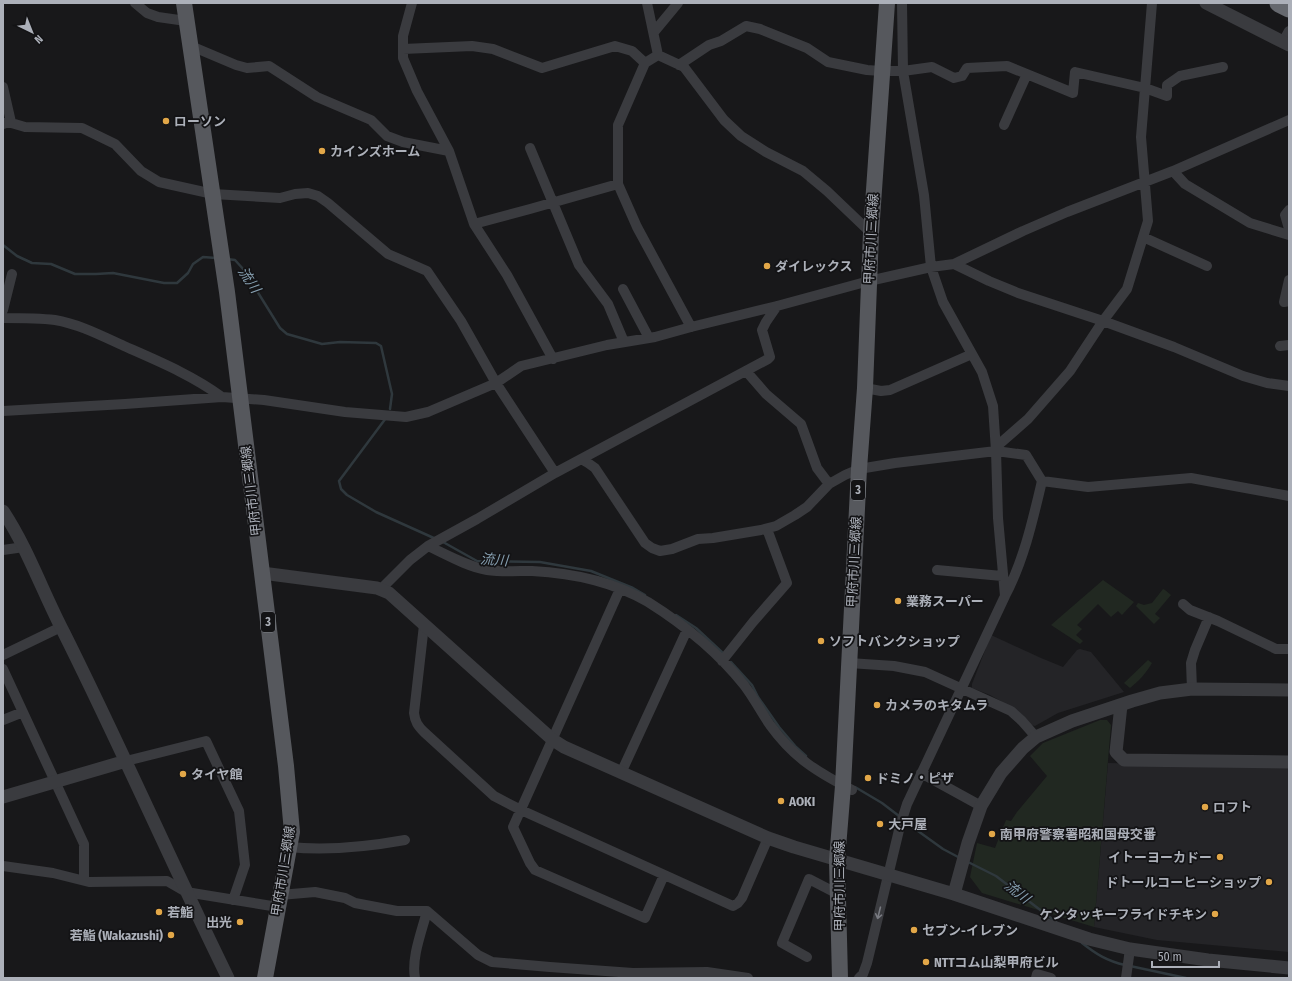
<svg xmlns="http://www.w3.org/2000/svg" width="1292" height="981" font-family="'Fira Sans Condensed','Noto Sans JP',sans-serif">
<rect width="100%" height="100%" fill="#18181a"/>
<path fill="#242427" d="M991,635L1041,658L1040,661L1041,658L1063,667L1077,650L1080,649L1091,652L1124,692L1058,713L1035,726L1031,725L1017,710L990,695L972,688V684Z
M1108,763L1289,767V952L1157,940L1094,927Z"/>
<path fill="#212821" d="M1103,580L1134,602L1122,615L1118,611L1111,617L1098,604L1077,625L1082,629L1076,635L1083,641L1080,644L1051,625Z
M1163,589L1165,590L1171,595L1155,614L1160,618L1154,624L1136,606L1138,603L1144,605L1152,603Z
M1148,660L1152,663C1146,673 1139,681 1130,688L1124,683Z
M1100,720H1107L1111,725L1094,927L982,893L970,877L977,843L995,848L1006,820L1011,821L1017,812L1047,776L1030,756L1043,743Z"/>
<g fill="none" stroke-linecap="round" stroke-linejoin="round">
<path stroke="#2f383d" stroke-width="2.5" d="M3,245L17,256L32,263L51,264L75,274H96L113,273L164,283H177L188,273L193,264L203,257L216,258
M227,259L235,260L244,270L280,328L287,334L322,344L340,342L376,343L381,346L392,394L390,409
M386,418L339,481L341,489L347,495L376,512L436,539
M443,542L477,561L540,562L591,571L633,588L645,595
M676,615L696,628L725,655
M731,662L752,685L758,697L779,727L796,747L806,756
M855,787L882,803L899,816
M904,821L943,849L960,858
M966,861L996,876L1056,922
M1082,943C1096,954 1107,961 1125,965
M1130,966L1186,978"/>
<path stroke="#3a3b3f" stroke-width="10" d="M135,3L147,13L158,17L186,21
M412,3L403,36V58L417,91L449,151L474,224L507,275L553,359
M647,3L658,55L684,67L724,120L741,136L766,152L803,171L827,191L871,233
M902,3L903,71L932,67L954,78L962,76L967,68L1007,66L1073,93L1075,72L1145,88L1167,96V85L1180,76L1223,67
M654,32L678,3
M1283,42L1289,31
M191,46L236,65L247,68L269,66L317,97L371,120L387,136L403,142L449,151
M403,49L472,46L493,49L542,68L615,46L632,51L645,63
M658,55L645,63L618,125V184L637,227L691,327
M679,65L709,45L721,41L746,26L760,29L807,48L828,62L867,70L881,71H903L924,195L931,267L943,302L982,372L993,406L996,451L998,518L1005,596L907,804L900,826L867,963L863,974L859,978
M3,87L11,122
M3,124L8,122L25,127L82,128L115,144L141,171L159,182L213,194L280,198L295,194L308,193L318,196L328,203L388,254L427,271L461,321L496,383L555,473
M1004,125L1027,74
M530,148L579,265L608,304L624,342
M1173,171L1185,184L1250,223L1289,235
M1289,210L1285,215L1289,229
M474,224L530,209L618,184
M1143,237L1207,266
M954,264L989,281L1018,293L1103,321L1174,347L1243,376L1267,383L1289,386
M1289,280L1284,302L1289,301
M623,289L649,338
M3,310L12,274
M3,318C20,318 38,318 55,320C79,324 102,336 124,346C158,361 192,375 222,397
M1280,346L1289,345
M746,371L766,394L801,424L817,468L829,484
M865,388L881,391L890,390L972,354
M3,411L125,404L222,397L264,400L345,412L406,417L428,412L496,383L521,366L607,345L655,337L691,327L777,306L869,281L931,267L954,264L1023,231L1067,212L1173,171L1289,120
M996,447L1028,419L1070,371L1103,321L1127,289L1148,221L1141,137L1152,3
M581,459L588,463L595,468L645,543L652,548L660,551L672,549L698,539L713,538L761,530L776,526L795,515L807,507L829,484L845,475L859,469L895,463L996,451L1026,455L1042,481L1088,487L1191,478L1289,496
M428,546C445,554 468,567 487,570C501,572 517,571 532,571C573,573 612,581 648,602C683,624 718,652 744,685C754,698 761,712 770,725C794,758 817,772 852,790
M3,550L24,547
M937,570L1002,576
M381,589L410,560L428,546L477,519L555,473L768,359L770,357L762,330L766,322L777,306
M620,589L513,827L530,863L535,870L645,918L664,875
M1005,596C1024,560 1033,519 1042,481
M1183,604L1190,610L1218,621L1276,649H1289
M424,625L414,713C415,722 418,726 424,732L494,796L521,810L733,906L738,903L742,898L768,838
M3,655L61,627
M722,661L753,622L787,583L767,529
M849,663L894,666L925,672L1011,711L1022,721L1036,737
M3,669L84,844V880
M1192,689L1191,663L1195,650L1209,617
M3,720L23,712
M126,761L206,741L239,811L245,865L233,900
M621,773L687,630
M921,773L981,806
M289,847C328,851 366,847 405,840
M3,866L53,873L89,882L167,881L186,892L278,907
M280,895L315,892L345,898L355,903L397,911H427L478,955L492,962L550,967L633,973L707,972L748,978
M807,957L782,943L809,879L838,894
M415,978C411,958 422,931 427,911
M1036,978L1037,974L1051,978
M1126,978L1130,949"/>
<path stroke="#3a3b3f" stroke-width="13" d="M1206,3L1289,45
M3,511C28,549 43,593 64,633C121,747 172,864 228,978
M262,573L377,588L389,593L553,740L564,747L768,838L794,847L954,894L1089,939L1130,949L1208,960L1289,968
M1121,705L1116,752L1124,760L1289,762
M3,797L126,761
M954,894L968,843L981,806L1001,773L1023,748L1036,737L1072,721L1132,701L1160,693L1192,689L1289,690"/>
<path stroke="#56585d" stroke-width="16" d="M184,3L227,292L286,766L292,832L265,978
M840,978L837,860L843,786L859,469L865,388L871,233L887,3"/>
<path stroke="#66696f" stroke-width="19" d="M1279,3L1289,8"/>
</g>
<defs><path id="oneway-shaft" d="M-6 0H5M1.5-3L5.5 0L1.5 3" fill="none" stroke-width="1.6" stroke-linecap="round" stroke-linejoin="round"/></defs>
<use stroke="#797b82" href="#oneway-shaft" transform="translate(879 913) rotate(104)"/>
<g fill="#e2a748" stroke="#131315" stroke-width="1.5">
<circle cx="166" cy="121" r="4"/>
<circle cx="322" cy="151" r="4"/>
<circle cx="767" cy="266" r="4"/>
<circle cx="898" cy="601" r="4"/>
<circle cx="821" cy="641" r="4"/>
<circle cx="877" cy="705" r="4"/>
<circle cx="183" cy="774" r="4"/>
<circle cx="868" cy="778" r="4"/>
<circle cx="781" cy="801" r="4"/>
<circle cx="1205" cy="807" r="4"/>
<circle cx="880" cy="824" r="4"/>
<circle cx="992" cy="834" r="4"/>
<circle cx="1220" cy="857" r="4"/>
<circle cx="1269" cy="882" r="4"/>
<circle cx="159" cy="912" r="4"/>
<circle cx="1215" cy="914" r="4"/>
<circle cx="240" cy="922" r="4"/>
<circle cx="914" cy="930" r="4"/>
<circle cx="171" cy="935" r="4"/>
<circle cx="926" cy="962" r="4"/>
</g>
<g text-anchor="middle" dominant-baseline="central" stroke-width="3.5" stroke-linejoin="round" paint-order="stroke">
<g fill="#131315" stroke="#7e8188" stroke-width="1">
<rect x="851" y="480" width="14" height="20" rx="3"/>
<rect x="261" y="612" width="14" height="20" rx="3"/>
</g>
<g font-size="12" font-weight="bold" fill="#acb0b9">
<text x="858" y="490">3</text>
<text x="268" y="622">3</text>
</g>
<g font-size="13" font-weight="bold" fill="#acb0b9" stroke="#131315" text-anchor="start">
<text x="174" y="121">ローソン</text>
<text x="330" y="151">カインズホーム</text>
<text x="775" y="266">ダイレックス</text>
<text x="906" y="601">業務スーパー</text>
<text x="829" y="641">ソフトバンクショップ</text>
<text x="885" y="705">カメラのキタムラ</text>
<text x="191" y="774">タイヤ館</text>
<text x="876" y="778">ドミノ・ピザ</text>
<text x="789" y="801">AOKI</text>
<text x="1213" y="807">ロフト</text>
<text x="888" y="824">大戸屋</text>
<text x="1000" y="834">南甲府警察署昭和国母交番</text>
<text x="1212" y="857" text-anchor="end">イトーヨーカドー</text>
<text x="1261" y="882" text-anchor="end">ドトールコーヒーショップ</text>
<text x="167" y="912">若鮨</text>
<text x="1207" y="914" text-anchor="end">ケンタッキーフライドチキン</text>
<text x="232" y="922" text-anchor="end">出光</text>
<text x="922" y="930">セブン-イレブン</text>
<text x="163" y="935" text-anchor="end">若鮨 (Wakazushi)</text>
<text x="934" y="962">NTTコム山梨甲府ビル</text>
</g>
<g font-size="13" fill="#acb0b9" stroke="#131315">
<text transform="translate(871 239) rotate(-87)">甲府市川三郷線</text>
<text transform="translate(251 491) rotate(-97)">甲府市川三郷線</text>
<text transform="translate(854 562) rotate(-87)">甲府市川三郷線</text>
<text transform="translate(283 871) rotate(-81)">甲府市川三郷線</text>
<text transform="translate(839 886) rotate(-90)">甲府市川三郷線</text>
</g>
<g font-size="14" font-style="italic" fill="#869fb0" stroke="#131315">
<text transform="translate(249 280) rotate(56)">流川</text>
<text transform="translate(494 560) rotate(4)">流川</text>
<text transform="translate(1017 892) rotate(38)">流川</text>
</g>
</g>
<rect width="1292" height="981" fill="none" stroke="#acb0b9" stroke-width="8"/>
<g transform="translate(32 32) rotate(137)" stroke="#131315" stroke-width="3" paint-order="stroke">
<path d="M0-3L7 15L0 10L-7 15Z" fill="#acb0b9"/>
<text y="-6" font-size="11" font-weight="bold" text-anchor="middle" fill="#acb0b9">N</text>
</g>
<path d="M1152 961v6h67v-6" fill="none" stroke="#acb0b9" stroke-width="2"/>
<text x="1158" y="961" font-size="12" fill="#acb0b9" stroke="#131315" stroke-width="3" paint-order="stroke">50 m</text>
</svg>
